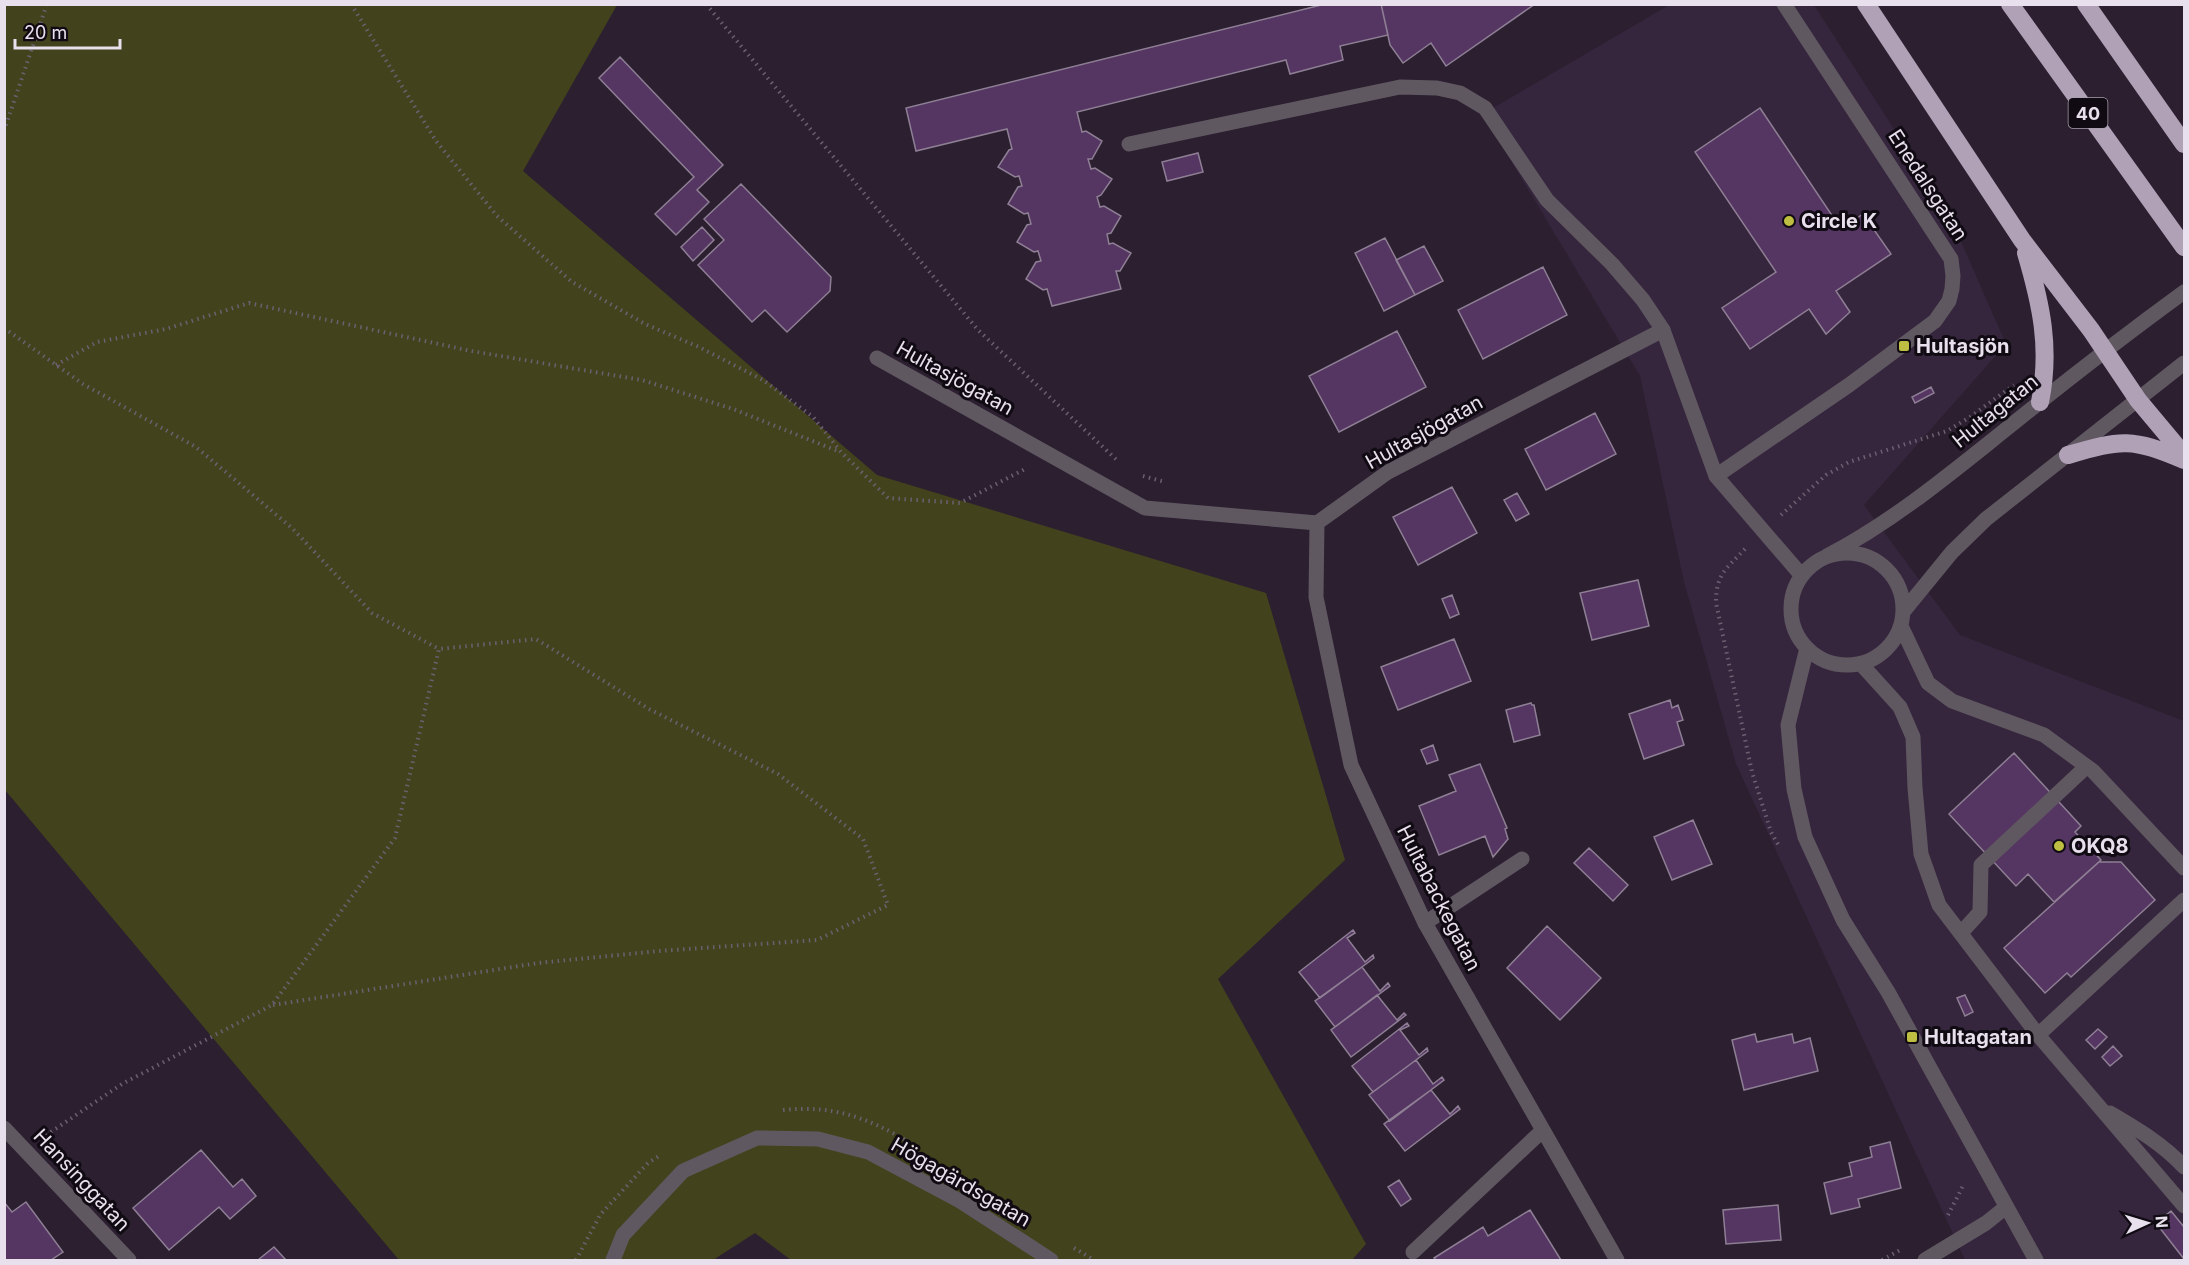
<svg xmlns="http://www.w3.org/2000/svg" width="2189" height="1265" font-family="Inter,sans-serif">
<rect width="100%" height="100%" fill="#2b1f30"/>
<path fill="#36263d" d="M1669,5H1814L1949,214L2006,344L1864,505L1960,635L2184,721V1260H1965L1736,764L1684,582L1640,376L1483,114Z"/>
<path fill="#42431c" d="M4,5H617L523,171L877,475L1266,593L1345,860L1218,979L1366,1244L1352,1260H791L755,1233L713,1260H399L5,790Z"/>
<path fill="#553562" stroke="#8e7f94" stroke-width="1.5" d="M1325,4H1381L1388,35L1340,46L1343,60L1290,74L1286,60L1077,112L1082,132L1086,131L1102,141L1092,159H1088L1091,169L1095,168L1112,179L1101,195L1097,197L1100,207L1104,206L1121,216L1111,233L1107,234L1109,244L1113,243L1131,253L1120,271H1116L1121,289L1052,306L1047,289L1043,290L1026,279L1036,262L1041,261L1038,251L1034,252L1017,242L1027,225L1031,224L1028,213L1024,214L1008,204L1018,187L1022,186L1019,176L1015,177L998,167L1009,150L1012,149L1007,129L916,151L906,108Z
M1381,4H1535L1446,66L1431,43L1403,63L1390,45Z
M620,57L723,165L697,190L709,202L676,235L655,214L694,177L599,78Z
M1760,108L1841,229L1863,214L1891,254L1836,291L1850,312L1826,334L1809,309L1750,349L1722,308L1776,272L1695,152Z
M1198,153L1203,172L1167,181L1162,162Z
M741,184L831,277L830,291L787,332L765,310L752,322L698,265L724,240L704,219Z
M702,227L714,240L693,261L681,247Z
M1385,238L1415,295L1384,311L1355,253Z
M1424,246L1443,281L1415,295L1396,260Z
M1543,267L1567,315L1483,359L1458,310Z
M1397,331L1426,387L1339,432L1309,376Z
M1931,387L1934,393L1915,403L1912,397Z
M1595,413L1616,454L1546,490L1525,449Z
M1452,487L1477,533L1418,565L1393,517Z
M1517,493L1529,514L1516,521L1504,500Z
M1638,580L1649,626L1592,640L1580,593Z
M1452,595L1459,614L1450,618L1442,599Z
M1454,639L1471,681L1398,710L1381,667Z
M1670,700L1672,708L1678,705L1683,720L1677,722L1684,745L1644,759L1629,714Z
M1531,703L1532,705H1534L1540,735L1514,742L1506,710Z
M1433,745L1438,760L1427,764L1421,750Z
M2014,753L2081,826L2075,832L2101,860L2054,902L2028,874L2016,886L1949,814Z
M1480,764L1507,828L1505,829L1508,839L1493,857L1485,836L1439,855L1419,806L1456,791L1449,775Z
M1693,820L1712,864L1672,880L1654,837Z
M1589,848L1628,885L1613,901L1574,863Z
M2099,862H2121L2155,900L2071,977L2067,973L2045,993L2004,948Z
M1547,926L1601,978L1560,1020L1507,968Z
M1353,930L1355,933L1347,938L1365,962L1373,955L1374,958L1320,998L1299,972Z
M1362,967L1380,991L1388,983L1390,986L1335,1027L1315,1001Z
M1377,995L1397,1020L1404,1013L1406,1015L1351,1057L1331,1030Z
M1965,995L1973,1012L1965,1016L1957,998Z
M1407,1023L1409,1026L1400,1030L1419,1055L1427,1048L1428,1051L1373,1092L1352,1066Z
M2098,1029L2107,1037L2095,1049L2086,1040Z
M1755,1034L1757,1042L1792,1034L1794,1043L1810,1038L1818,1071L1744,1090L1732,1040Z
M2113,1046L2122,1056L2110,1066L2102,1057Z
M1416,1060L1433,1084L1442,1077L1444,1080L1390,1121L1369,1095Z
M1431,1090L1450,1114L1458,1106L1460,1109L1405,1151L1384,1124Z
M1890,1142L1901,1188L1858,1199L1860,1207L1831,1214L1824,1183L1852,1176L1849,1163L1872,1157L1870,1147Z
M201,1150L233,1187L242,1179L256,1196L230,1219L219,1207L169,1250L133,1208Z
M1399,1180L1411,1199L1401,1206L1388,1187Z
M4,1202L12,1212L26,1202L63,1252L51,1260H4Z
M1778,1205L1781,1240L1726,1244L1723,1210Z
M1530,1210L1561,1260H1436L1434,1258L1483,1227L1488,1236Z
M2171,1211L2184,1227V1259L2156,1223Z
M274,1247L286,1260H258Z"/>
<g fill="none" stroke-linecap="round" stroke-linejoin="round">
<path stroke="#6b6070" stroke-width="4" stroke-dasharray="1.5 4.5" stroke-linecap="butt" d="M351,4L436,141L497,216L572,282L645,324L699,347L763,380L813,417L841,452L888,498L960,503L1025,469
M706,4L978,330L1119,462
M4,131L47,4
M4,328L83,384L196,447L292,528L372,613L439,649L395,838L272,1005L122,1084L45,1136
M56,365L97,342L166,329L249,303L471,351L642,380L733,409L840,452
M1143,476L1165,482
M1781,515L1826,475L1849,462L1947,431L1970,417L2014,385
M1745,549C1726,569 1716,574 1716,603L1752,772L1771,832L1779,846
M273,1005L538,963L659,951L817,940L888,905L863,839L778,774L649,709L536,639L439,649
M783,1110C833,1105 866,1117 909,1142
M1948,1215L1964,1184
M1074,1248L1094,1260
M576,1260L600,1215L648,1163L659,1156
M1882,1260L1902,1249"/>
<path stroke="#5f5861" stroke-width="15" d="M1129,144L1400,87L1437,88L1460,93L1485,108L1547,200L1612,264L1643,300L1663,330
M1901,626L1928,683L1952,701L2044,735L2093,771L2184,868
M1861,664L1900,707L1913,737L1915,788L1921,854L1939,905L2038,1035L2184,1206
M1425,923L1522,859
M1961,933L1980,912L1981,865L2086,767
M2038,1035L2184,900
M2110,1113C2137,1129 2163,1144 2184,1167
M1413,1252L1542,1131"/>
<path stroke="#5f5861" stroke-width="15" d="M877,358L1145,508L1317,523L1388,472L1663,330L1716,476
M1317,523L1316,597L1351,765L1425,923L1617,1260
M4,1128L129,1260
M613,1260L623,1235L683,1171L757,1138L818,1139L868,1152L960,1201L1051,1260
M1925,1260L1986,1223L2006,1207"/>
<path stroke="#5f5861" stroke-width="15" d="M1784,4L1951,259L1953,276L1952,289L1949,301L1935,321L1849,385L1716,476L1802,576
M1791 609a56 56 0 1 1 112 0a56 56 0 1 1-112 0Z
M1827,556C1894,521 1951,473 2010,426C2067,380 2125,335 2184,292
M1903,612L1952,552L1986,519L2184,363
M1807,648L1788,725L1794,789L1805,837L1843,920L1888,992L2036,1260"/>
<path stroke="#b0a1b7" stroke-width="18" d="M1866,4L2022,240L2091,330L2138,400L2184,455
M2010,4L2184,247
M2086,4L2184,144
M2026,253C2041,304 2051,348 2040,402
M2068,455C2122,439 2132,438 2184,460"/>
</g>
<g fill="#bebf42" stroke="#100b13" stroke-width="2">
<circle cx="1789" cy="221" r="6"/>
<rect x="1898" y="340" width="12" height="12" rx="3"/>
<circle cx="2059" cy="846" r="6"/>
<rect x="1906" y="1031" width="12" height="12" rx="3"/>
</g>
<g text-anchor="middle" dominant-baseline="central" stroke-width="6" stroke-linejoin="round" paint-order="stroke">
<rect fill="#100b13" stroke="#a7a0ab" stroke-width="1.5" x="2068.5" y="98" width="39" height="30" rx="4.5"/>
<g font-size="18" font-weight="bold" fill="#e8e0ec">
<text x="2088" y="113">40</text>
</g>
<g font-size="20" fill="#e8e0ec" stroke="#100b13">
<text transform="translate(1928 185) rotate(57)">Enedalsgatan</text>
<text transform="translate(955 378) rotate(29)">Hultasjögatan</text>
<text transform="translate(1995 411) rotate(-39)">Hultagatan</text>
<text transform="translate(1424 432) rotate(-29)">Hultasjögatan</text>
<text transform="translate(1439 898) rotate(63)">Hultabackegatan</text>
<text transform="translate(82 1180) rotate(47)">Hansinggatan</text>
<text transform="translate(961 1182) rotate(30)">Högagärdsgatan</text>
</g>
<g font-size="20" font-weight="bold" fill="#e8e0ec" stroke="#100b13" text-anchor="start">
<text x="1801" y="221">Circle K</text>
<text x="1916" y="346">Hultasjön</text>
<text x="2071" y="846">OKQ8</text>
<text x="1924" y="1037">Hultagatan</text>
</g>
</g>
<rect width="2189" height="1265" fill="none" stroke="#e8e0ec" stroke-width="12"/>
<g transform="translate(2147 1223) rotate(86)" stroke="#100b13" stroke-width="4.5" paint-order="stroke">
<path d="M0-4.5L10 22L0 15L-10 22Z" fill="#e8e0ec"/>
<text y="-9" font-size="16" font-weight="bold" text-anchor="middle" fill="#e8e0ec">N</text>
</g>
<path d="M15 39v9h105v-9" fill="none" stroke="#e8e0ec" stroke-width="3"/>
<text x="24" y="39" font-size="18" fill="#e8e0ec" stroke="#100b13" stroke-width="4.5" paint-order="stroke">20 m</text>
</svg>
